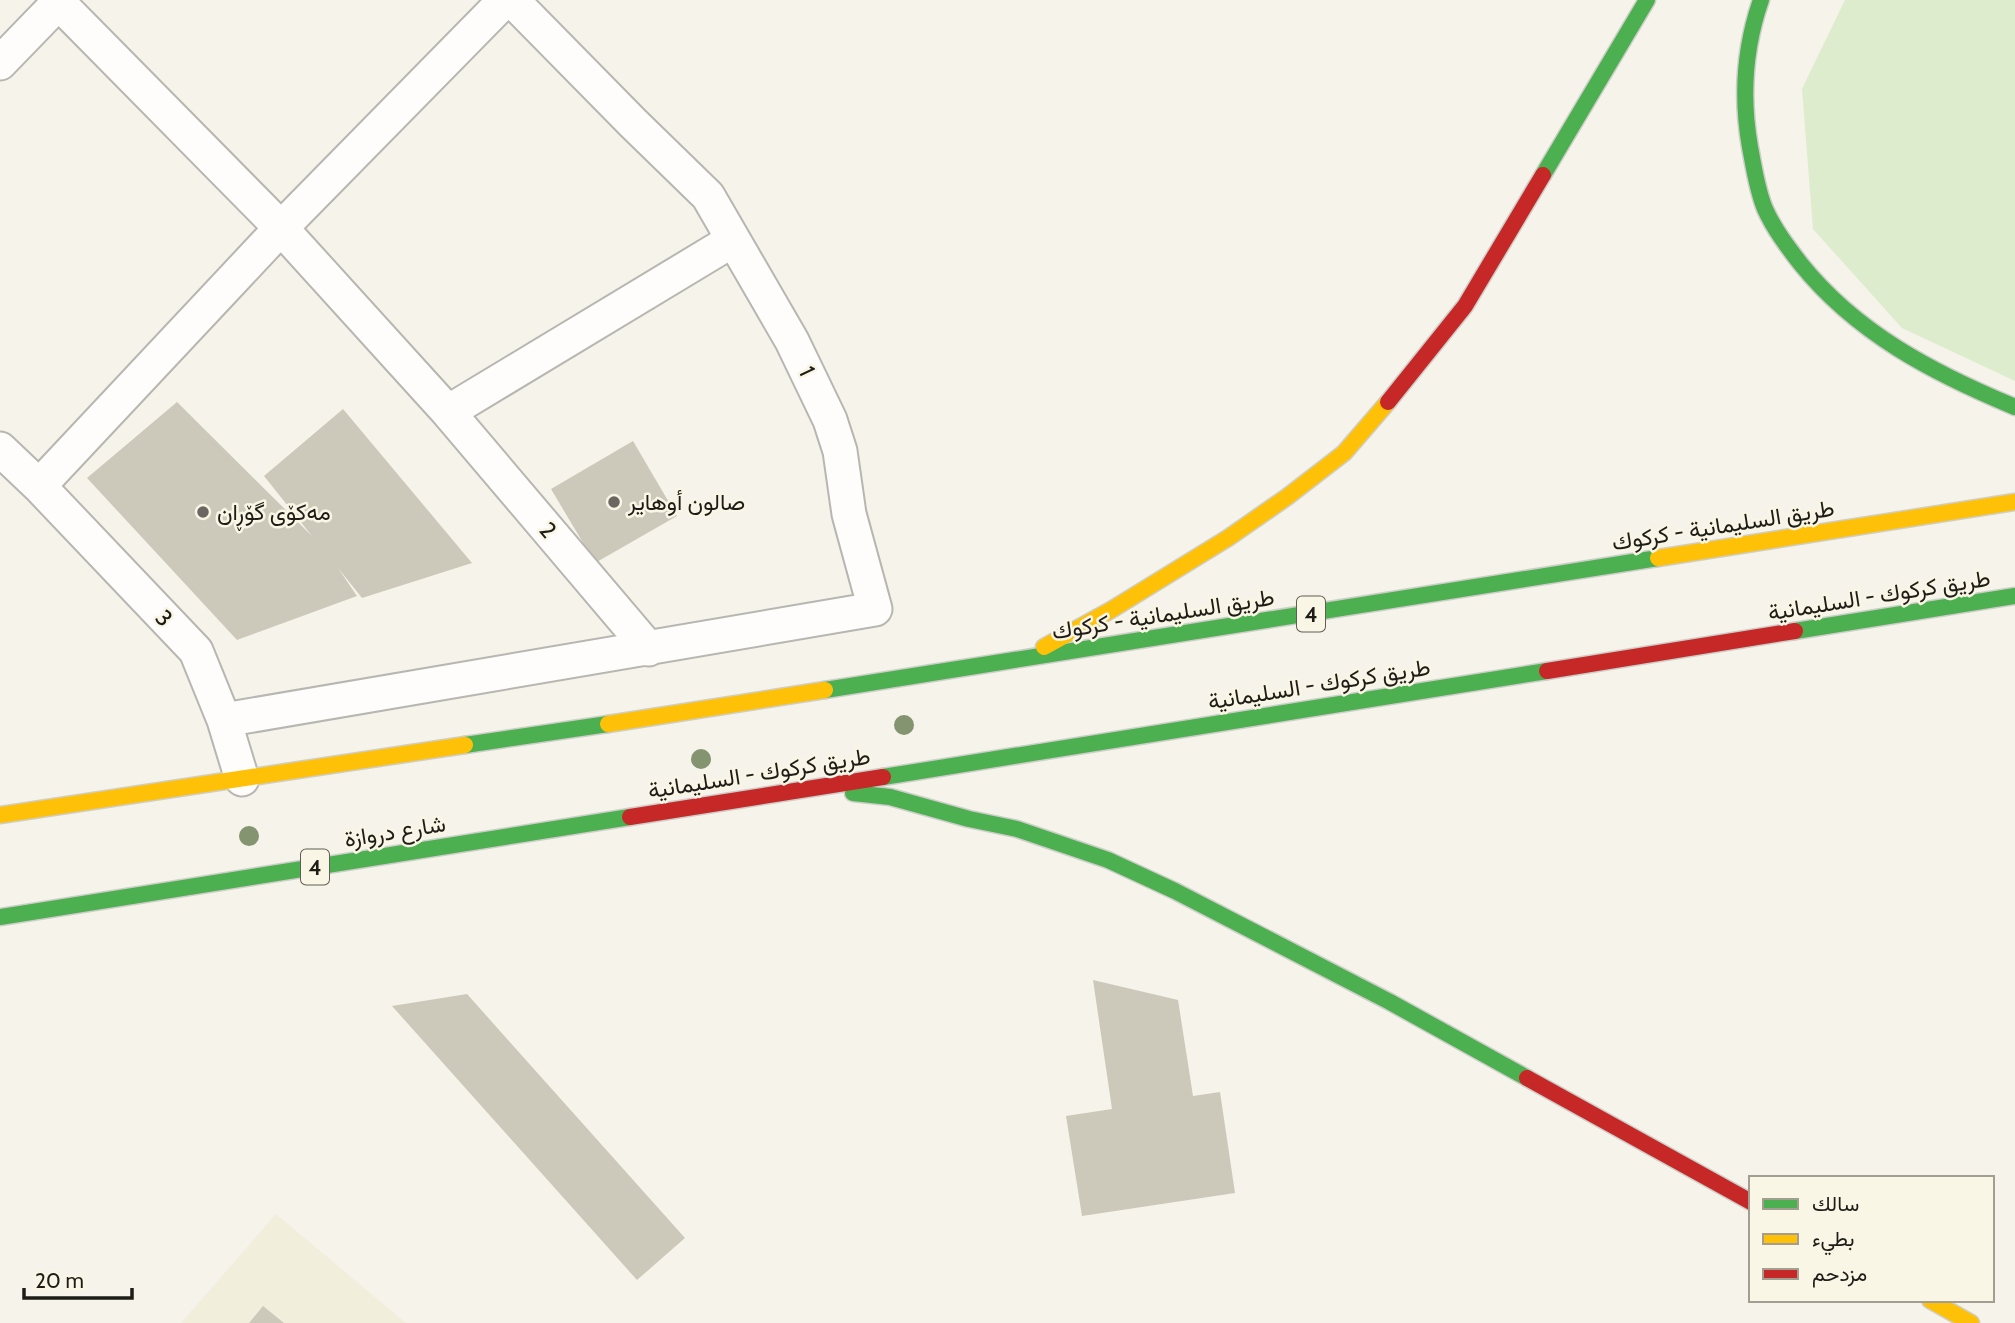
<svg xmlns="http://www.w3.org/2000/svg" width="2015" height="1323" font-family="Cabin,Vazirmatn,sans-serif">
<rect width="100%" height="100%" fill="#f5f3ea"/>
<path fill="#f2eedc" d="M276,1214L406,1323H181Z"/>
<path fill="#dceccc" d="M1845,0H2015V381L1902,328L1813,229L1802,89Z"/>
<path fill="#cdc9ba" d="M177,402L312,536L264,476L343,409L472,563L362,598L338,568L357,596L237,640L87,478Z
M633,441L677,516L595,563L551,489Z
M1093,980L1178,1000L1193,1096L1220,1092L1235,1193L1082,1216L1066,1116L1112,1109Z
M467,994L685,1238L637,1280L392,1006Z
M263,1306L284,1323H249Z"/>
<g fill="none" stroke-linecap="round" stroke-linejoin="round">
<defs>
<path id="street" d="M56,0L281,228L448,412L649,649
M0,63L61,0
M448,412L733,240
M0,449L39,486L196,651L224,720L242,779
M39,486L281,228L505,0
M224,720L875,609L849,514L840,451L830,420L792,341L708,196L633,123L512,0"/>
<path id="fast" d="M1761,0C1744,49 1741,96 1750,147C1754,168 1757,190 1765,209C1774,229 1787,246 1800,263C1856,333 1933,373 2015,407
M1543,175L1647,0
M1795,631L2015,596
M825,690L1658,558
M465,745L608,724
M883,777L1547,671
M853,793L890,797L969,819L1017,829L1108,860L1175,891L1390,1002L1527,1078
M0,917L630,817"/>
<path id="slow" d="M1658,558L2015,502
M1044,647L1111,610L1228,538L1287,497L1344,453L1388,402
M608,724L825,690
M0,815L465,745
M1930,1300L1971,1323"/>
<path id="jam" d="M1388,402L1465,306L1543,175
M1547,671L1795,631
M630,817L883,777
M1527,1078L1751,1202"/>
</defs>
<use href="#street" stroke="#b8b6b0" stroke-width="37"/>
<use href="#fast" stroke="#cecec9" stroke-width="19"/>
<use href="#slow" stroke="#cecec9" stroke-width="19"/>
<use href="#jam" stroke="#cecec9" stroke-width="19"/>
<use href="#street" stroke="#fefdfc" stroke-width="33"/>
<use href="#fast" stroke="#4caf50" stroke-width="16"/>
<use href="#slow" stroke="#ffc107" stroke-width="16"/>
<use href="#jam" stroke="#c62828" stroke-width="16"/>
</g>
<g fill="#849370">
<circle cx="904" cy="725" r="10"/>
<circle cx="701" cy="759" r="10"/>
<circle cx="249" cy="836" r="10"/>
</g>
<g fill="#696760" stroke="#faf6e5" stroke-width="2.5">
<circle cx="614" cy="502" r="7"/>
<circle cx="203" cy="512" r="7"/>
</g>
<g text-anchor="middle" dominant-baseline="central" stroke-width="5" stroke-linejoin="round" paint-order="stroke">
<g fill="#faf6e5" stroke="#5f5d54" stroke-width="2">
<rect x="1297" y="596.5" width="28" height="35" rx="5"/>
<rect x="301" y="849.5" width="28" height="35" rx="5"/>
</g>
<g font-size="21" font-weight="bold" fill="#1d1c16">
<text x="1311" y="614">4</text>
<text x="315" y="867">4</text>
</g>
<g font-size="23" fill="#1d1c16" stroke="#faf6e5">
<text transform="translate(807 371) rotate(65)">1</text>
<text transform="translate(1723 525) rotate(-9)">طريق السليمانية - كركوك</text>
<text transform="translate(548 530) rotate(50)">2</text>
<text transform="translate(1879 595) rotate(-9)">طريق كركوك - السليمانية</text>
<text transform="translate(1163 614) rotate(-9)">طريق السليمانية - كركوك</text>
<text transform="translate(164 618) rotate(46)">3</text>
<text transform="translate(1319 684) rotate(-9)">طريق كركوك - السليمانية</text>
<text transform="translate(759 773) rotate(-9)">طريق كركوك - السليمانية</text>
<text transform="translate(395 831) rotate(-9)">شارع دروازة</text>
</g>
<g font-size="23" fill="#1d1c16" stroke="#faf6e5" text-anchor="start">
<text x="628" y="502">صالون أوهاير</text>
<text x="217" y="512">مەکۆی گۆڕان</text>
</g>
</g>
<rect x="1749" y="1176" width="245" height="126" fill="#faf6e5" stroke="#a29f92" stroke-width="2"/>
<rect x="1763" y="1199" width="35" height="10" fill="#4caf50" stroke="#a29f92" stroke-width="2"/>
<text x="1812" y="1211" font-size="21" fill="#1d1c16">سالك</text>
<rect x="1763" y="1234" width="35" height="10" fill="#ffc107" stroke="#a29f92" stroke-width="2"/>
<text x="1812" y="1246" font-size="21" fill="#1d1c16">بطيء</text>
<rect x="1763" y="1269" width="35" height="10" fill="#c62828" stroke="#a29f92" stroke-width="2"/>
<text x="1812" y="1281" font-size="21" fill="#1d1c16">مزدحم</text>
<path d="M24 1288v10h108v-10" fill="none" stroke="#1d1c16" stroke-width="3.5"/>
<text x="35" y="1288" font-size="21" fill="#1d1c16" stroke="#faf6e5" stroke-width="5" paint-order="stroke">20 m</text>
</svg>
